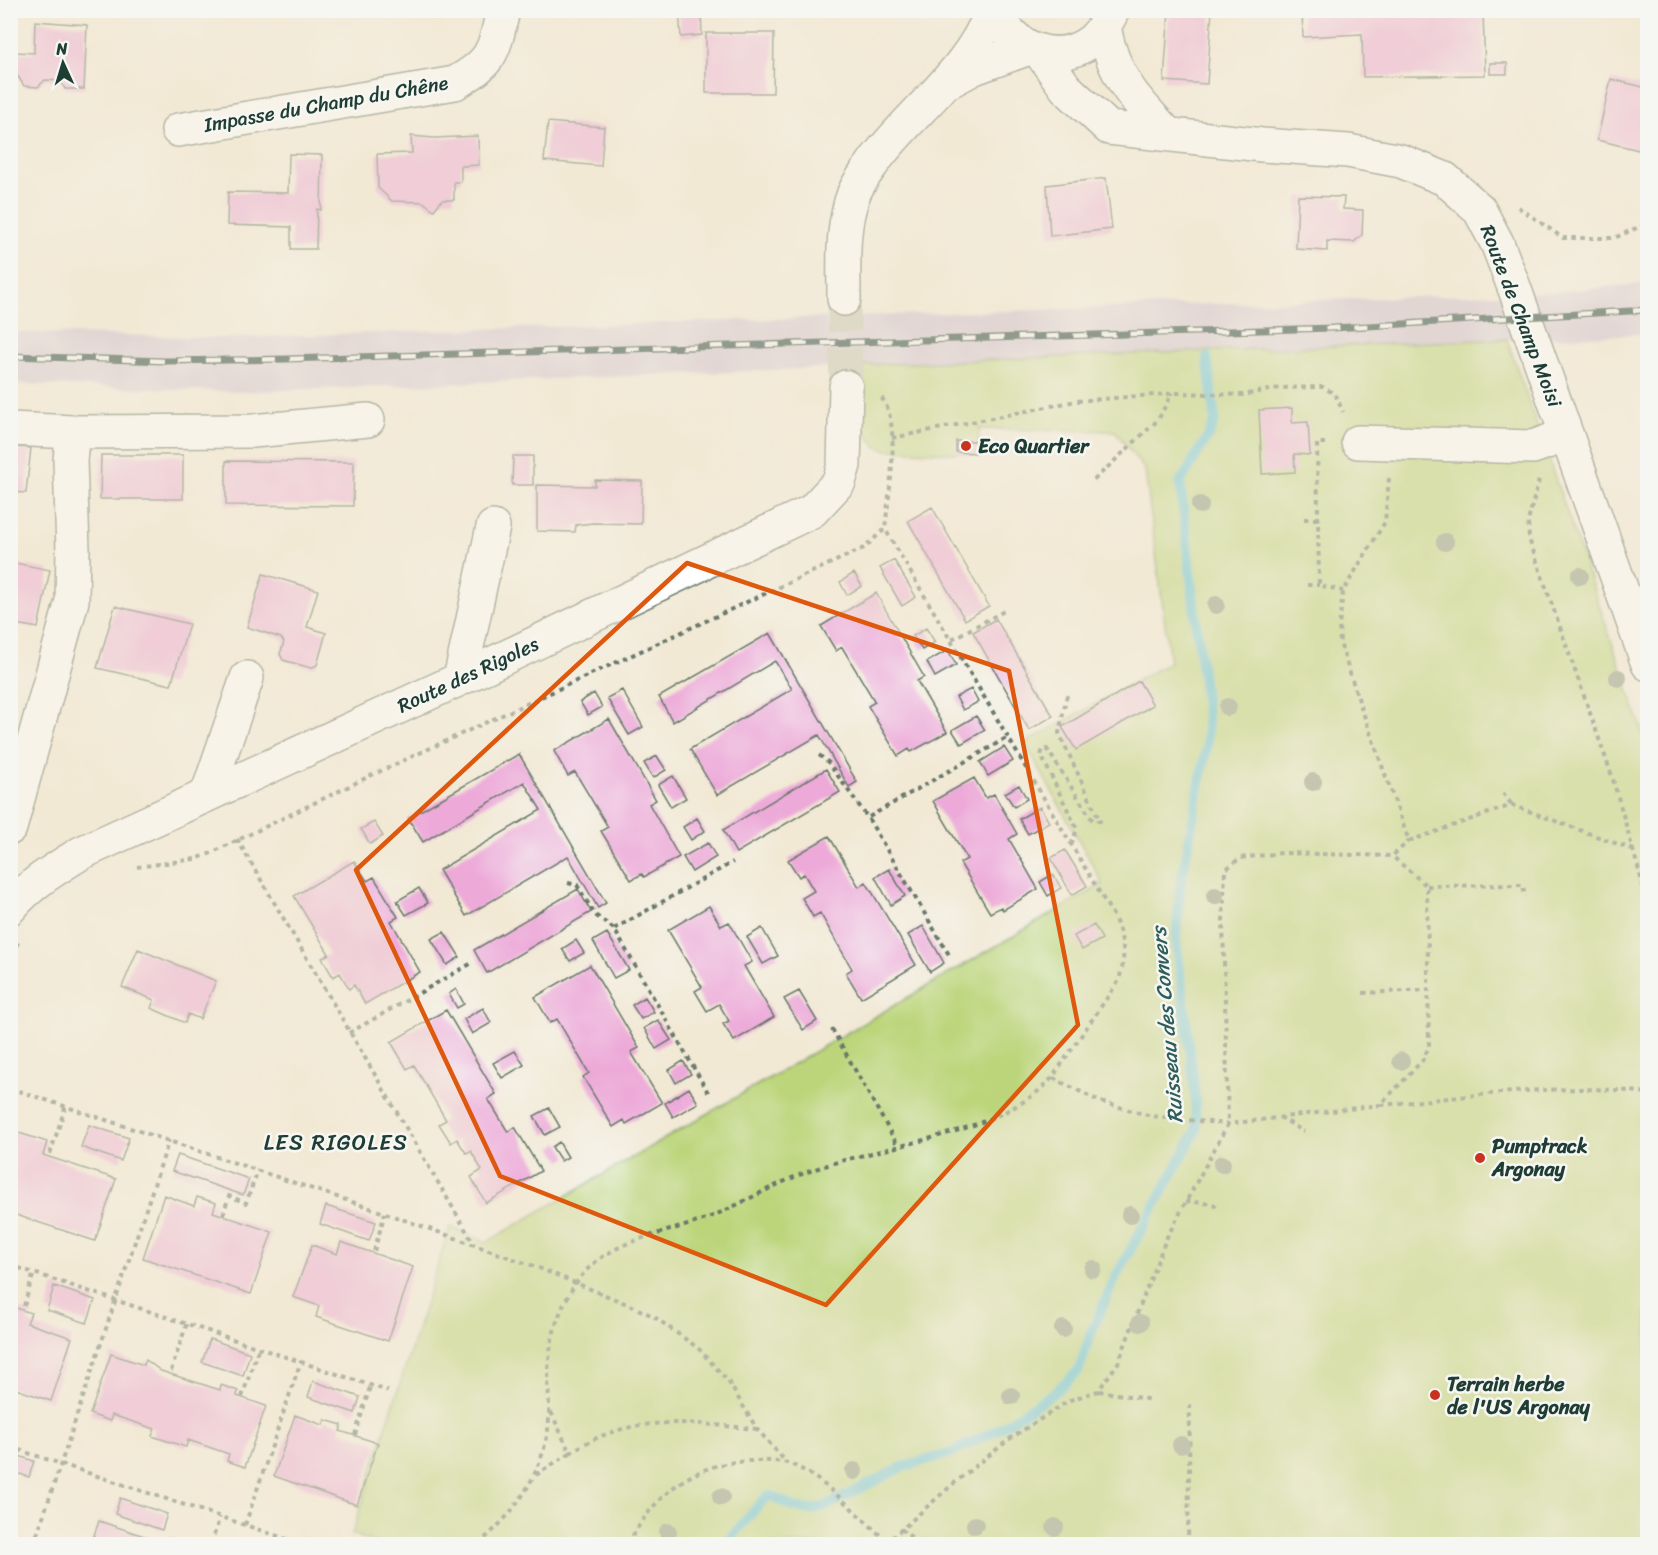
<svg xmlns="http://www.w3.org/2000/svg" width="1658" height="1555" font-family="Sriracha,sans-serif">
<rect width="100%" height="100%" fill="#f6f6f2"/>
<filter id="ink" filterUnits="userSpaceOnUse"><feTurbulence type="fractalNoise" baseFrequency=".0167" numOctaves="2"/><feDisplacementMap in="SourceGraphic" scale="12" xChannelSelector="R" yChannelSelector="G"/><feConvolveMatrix kernelMatrix="1 2 1 2 8 2 1 2 1" color-interpolation-filters="sRGB"/></filter>
<filter id="wash" filterUnits="userSpaceOnUse"><feTurbulence type="fractalNoise" baseFrequency=".008" numOctaves="4" result="noise"/><feDisplacementMap in="SourceGraphic" scale="24" xChannelSelector="R" yChannelSelector="G"/><feGaussianBlur stdDeviation="1.35" result="paint"/><feColorMatrix in="noise" values="0 0 0 0 0 0 0 0 0 0 0 0 0 0 0 0 0 1.4 0 .05"/><feComposite in="paint" operator="in"/></filter>
<g filter="url(#wash)">
<rect width="100%" height="100%" fill="#f2e9d5"/>
<path fill="#cebed1" d="M1647,283V334L244,392L11,384V332L224,338L1553,292Z"/>
<path fill="#bcd57a" stroke="#6e8957" stroke-width="1.5" d="M1507,339L1647,744V1544H379L352,1534L450,1227L487,1242L1103,884L1025,743L1170,662L1145,470L1115,431L979,429L978,454L885,450C853,440 863,392 863,365Z"/>
<g fill="none" stroke-linecap="round" stroke-linejoin="round">
<path stroke="#59c1d6" stroke-width="10" d="M725,1544L766,1497L772,1496L794,1507L811,1510L826,1506L902,1467L951,1453L1002,1427L1056,1391L1079,1370L1091,1333L1116,1276L1196,1131L1195,1092L1176,938L1180,888L1207,745V716L1180,483L1211,431L1215,419L1207,357"/>
</g>
<g id="blocks">
<path fill="#edaad9" d="M679,10H701L702,35L681,37Z
M1169,10H1212L1207,84L1164,81Z
M1302,10H1362V13L1483,11L1485,75L1363,77L1362,34L1303,37Z
M35,21L87,25L84,89H65L61,81L45,80L38,87L24,86L12,67L15,52L34,53Z
M706,33H774L773,93H706Z
M1490,63H1507V74H1490Z
M1611,79L1647,88V152L1597,140Z
M548,122L604,127L601,166L544,161Z
M411,136L434,138L478,136L479,165L461,166V182H454V200H442L434,210L423,202L392,201L378,188L377,154L412,153Z
M289,154L322,155L321,210L317,209L316,249H291V227L227,225L228,192L288,193Z
M1106,178L1112,229L1050,236L1047,185Z
M1298,196L1344,197L1343,209L1363,210L1362,235L1354,242L1327,241V251L1296,249Z
M1292,408V423L1308,422L1310,455L1294,454L1295,472L1262,474L1259,410Z
M956,441H976V453L956,452Z
M10,446L31,448L26,493L10,492Z
M101,455H183V499H100Z
M513,456H533V485H512Z
M226,461L354,462L353,506L226,505Z
M595,480L642,481L641,524L593,523L576,525L575,532L537,531V485L595,486Z
M932,507L989,606L965,620L908,521Z
M894,560L916,597L902,606L880,568Z
M10,562L50,570L38,628L10,623Z
M854,573L862,586L847,595L840,582Z
M263,574L318,590L307,627L326,633L317,665L311,668L283,660L280,654L284,642L281,638L247,627Z
M876,593L924,677L917,681L947,732L911,752L909,749L898,756L868,706L875,702L842,647L836,651L821,626Z
M115,606L189,624L171,685L97,668Z
M996,619L1053,716L1029,730L973,632Z
M926,628L935,642L922,650L913,636Z
M770,633L857,782L849,787L819,735L717,795L690,749L792,689L775,661L673,722L659,697Z
M948,650L956,665L935,677L927,662Z
M1139,681L1153,705L1076,750L1062,727Z
M971,689L978,702L963,710L956,697Z
M622,690L643,727L629,735L607,698Z
M594,693L602,707L588,715L580,702Z
M976,716L985,730L961,744L952,730Z
M609,719L656,800L649,804L679,857L644,877L642,874L631,880L601,831L608,827L575,772L568,776L554,751Z
M1004,747L1013,761L988,776L980,762Z
M519,754L606,903L598,908L568,856L466,916L439,870L541,810L524,782L423,842L408,818Z
M657,756L666,770L653,778L644,763Z
M826,769L840,792L736,853L723,830Z
M673,776L686,798L671,807L658,785Z
M974,778L986,798L994,794L1017,834L1009,839L1038,889L1003,910L1001,907L990,913L960,863L967,859L933,801Z
M1019,785L1027,799L1014,807L1005,793Z
M1040,807L1049,822L1028,834L1019,819Z
M697,818L705,831L691,840L683,827Z
M374,822L383,836L370,844L361,829Z
M829,836L859,887L866,882L916,965L861,998L846,973L852,969L820,913L813,917L802,898L814,891L804,874L799,877L788,860Z
M708,843L716,857L692,872L683,857Z
M1065,850L1087,886L1072,895L1051,858Z
M354,861L367,881L374,877L398,917L391,921L420,972L365,1004L354,985L349,989L340,973L333,977L322,958L329,954L294,896Z
M889,869L905,896L891,905L875,877Z
M1053,874L1061,888L1048,896L1040,882Z
M419,888L428,903L406,915L397,901Z
M578,889L591,912L487,973L474,950Z
M709,906L721,926L729,922L752,962L744,966L774,1017L734,1041L723,1024L729,1021L719,1004L707,1011L695,991L702,987L668,930Z
M1094,925L1102,939L1082,950L1074,936Z
M923,926L944,963L930,972L908,935Z
M762,928L778,956L763,964L747,937Z
M444,932L460,957L447,965L431,939Z
M607,933L629,970L614,978L593,941Z
M576,940L584,953L570,961L562,949Z
M138,949L216,981L200,1019L188,1014L185,1023L151,1008L154,1000L122,987Z
M590,965L639,1048L631,1052L662,1103L626,1124L624,1120L613,1127L583,1077L589,1073L557,1019L550,1023L535,997Z
M456,989L464,1004L457,1008L449,994Z
M799,991L817,1021L803,1030L784,999Z
M645,997L654,1012L641,1019L632,1005Z
M483,1008L491,1023L472,1034L464,1019Z
M446,1010L496,1094L488,1099L508,1132L515,1127L541,1171L486,1203L471,1177L482,1170L471,1151L466,1153L457,1139L451,1143L439,1124L446,1120L414,1065L407,1069L391,1042Z
M658,1020L671,1040L656,1049L644,1028Z
M515,1051L524,1065L502,1078L493,1063Z
M683,1061L691,1074L676,1083L669,1070Z
M689,1088L698,1103L673,1117L665,1103Z
M549,1108L560,1127L545,1135L534,1116Z
M89,1125L129,1138L121,1161L81,1147Z
M10,1130L47,1142L43,1155L116,1179L95,1241L10,1213Z
M559,1142L568,1157L561,1161L552,1147Z
M178,1155L249,1179L243,1195L172,1171Z
M164,1195L194,1206L197,1197L216,1203L213,1212L272,1232L251,1294L143,1258Z
M326,1206L376,1222L369,1241L320,1224Z
M341,1242L413,1267L388,1341L316,1317L319,1306L293,1297L312,1245L337,1254Z
M54,1286L95,1300L87,1323L47,1310Z
M10,1306L31,1313L27,1323L72,1338L51,1401L10,1387Z
M210,1339L250,1353L243,1376L202,1362Z
M111,1354L144,1365L146,1360L161,1371L220,1390L221,1385L238,1391L237,1396L266,1406L245,1467L227,1461L229,1454L188,1440L186,1447L152,1436L155,1429L112,1415L110,1421L90,1414Z
M313,1381L360,1397L355,1413L308,1397Z
M295,1415L323,1425L325,1420L342,1425L340,1431L378,1443L357,1505L274,1476Z
M10,1453L34,1461L29,1477L10,1471Z
M120,1498L167,1514L162,1530L115,1514Z
M99,1521L168,1544H91Z
M171,1538L190,1544H168Z"/>
</g>
</g>
<g filter="url(#ink)">
<use href="#blocks" fill-opacity="0" stroke="#69796c" stroke-width="1.5"/>
<g fill="none" stroke-linecap="round" stroke-linejoin="round">
<path stroke="#c8c7b5" stroke-width="33" stroke-dasharray="33 16" stroke-linecap="butt" d="M844,299L846,387"/>
<defs>
<path id="minor" d="M996,10C1010,49 1057,67 1091,41C1101,33 1107,22 1113,10
M1104,27C1113,76 1134,99 1168,134
M1040,52L1066,88L1109,128L1262,145L1348,151L1401,161L1445,179L1479,209L1497,243L1514,287L1648,664
M950,81L974,68L1029,48
M178,130L455,83C493,62 494,51 503,10
M844,299C844,263 841,227 854,193C859,181 868,170 876,159C914,109 970,71 992,10
M10,429L73,432
M1358,442L1533,447L1566,435
M460,679L493,527
M207,795L247,678
M10,828L72,601L73,550L70,460L73,432L253,431L368,420
M10,908C30,884 55,869 81,853L460,679L812,511L839,482L844,465L846,387"/>
</defs>
<use href="#minor" stroke="#69796c" stroke-width="36"/>
<path stroke="#69796c" stroke-width="4" stroke-dasharray="4.5 4.5" stroke-linecap="butt" d="M1518,207L1563,238H1614L1648,223
M892,438L1076,401L1179,393L1243,395L1280,388L1323,387L1335,394L1343,412
M1325,443H1317L1319,585L1343,591
M1389,478L1385,522L1343,591L1339,626L1340,643L1360,704L1409,841L1512,805L1634,850
M1094,480L1158,420L1172,393
M1539,480L1528,521L1529,539L1612,776L1643,885L1648,919
M1304,519H1317
M1307,585H1319
M952,639L1006,610
M1067,695L1059,733L1100,821H1093L1047,749H1043L1041,755L1077,829L1072,843
M819,755L828,762L868,818L951,958
M1503,793L1512,805
M869,817L1008,737
M237,839L474,1244
M137,867L195,859L207,855L370,776L864,548L885,529C888,497 903,420 880,396
M568,883L577,885L595,915L614,929L710,1096
M1427,886L1523,885L1525,897
M614,929L733,862
M10,953L19,942
M1363,993L1428,990
M832,1029L898,1146
M349,1033L474,962
M1053,1078L1101,1102L1151,1116L1228,1124L1380,1105L1422,1061L1429,1047L1427,886L1392,856
M10,1088L385,1213L539,1268L627,1304L653,1316L698,1348L728,1381L757,1429L787,1463
M1381,1105C1468,1097 1560,1082 1648,1093
M1280,1117L1304,1132
M50,1154L66,1105
M1186,1201L1213,1204L1220,1209
M223,1215L229,1196L246,1203L258,1170
M374,1251L385,1213
M10,1265L388,1391
M24,1306L34,1272
M171,1371L187,1323
M1099,1391L1152,1400
M242,1397L259,1347
M355,1435L371,1384
M10,1447L302,1544
M570,1453C630,1412 690,1423 757,1429
M536,1475L570,1453L551,1412
M245,1525L301,1361
M901,1529L916,1541V1544
M916,1541L977,1544
M34,1544L169,1140
M211,1544L220,1517
M478,1544C512,1516 538,1481 547,1436C552,1410 546,1386 549,1360C552,1323 570,1279 601,1258C630,1237 670,1232 703,1220C739,1206 773,1184 810,1171C882,1144 1000,1136 1052,1078L1118,982C1127,958 1124,940 1114,917L885,529
M628,1544C655,1494 692,1463 750,1461C761,1461 776,1460 787,1463C820,1473 861,1519 888,1542
M885,1544L953,1484L1011,1438L1070,1400L1098,1391L1118,1363L1166,1239L1228,1124L1223,921L1225,870L1240,858L1282,853L1392,856L1409,841
M1188,1544L1190,1403"/>
<use href="#minor" stroke="#fff" stroke-width="33"/>
<defs>
<path id="rail" d="M10,356L166,361L286,359L1333,328L1648,310"/>
</defs>
<use href="#rail" stroke="#1f3d34" stroke-width="7"/>
<use href="#rail" stroke="#f6f6f2" stroke-width="4.5" stroke-dasharray="14" stroke-linecap="butt"/>
</g>
<g fill="#8f9b84">
<circle cx="1200" cy="505" r="9"/>
<circle cx="1445" cy="542" r="9"/>
<circle cx="1580" cy="576" r="9"/>
<circle cx="1216" cy="605" r="9"/>
<circle cx="1618" cy="678" r="9"/>
<circle cx="1228" cy="707" r="9"/>
<circle cx="1313" cy="782" r="9"/>
<circle cx="1215" cy="896" r="9"/>
<circle cx="1401" cy="1061" r="9"/>
<circle cx="1222" cy="1164" r="9"/>
<circle cx="1130" cy="1215" r="9"/>
<circle cx="1093" cy="1269" r="9"/>
<circle cx="1140" cy="1323" r="9"/>
<circle cx="1063" cy="1329" r="9"/>
<circle cx="1011" cy="1396" r="9"/>
<circle cx="1181" cy="1445" r="9"/>
<circle cx="854" cy="1471" r="9"/>
<circle cx="721" cy="1497" r="9"/>
<circle cx="975" cy="1525" r="9"/>
<circle cx="1055" cy="1527" r="9"/>
<circle cx="668" cy="1532" r="9"/>
</g>
</g>
<path d="M0 0H1658V1555H0ZM687,563L1009,671L1078,1025L826,1305L500,1176L356,870Z" fill="#f2e9d5" fill-opacity=".55" fill-rule="evenodd"/>
<path fill="none" stroke="#de580e" stroke-width="4.5" stroke-linejoin="round" d="M687,563L1009,671L1078,1025L826,1305L500,1176L356,870Z"/>
<g fill="#c8321e" stroke="#f6f6f2" stroke-width="2">
<circle cx="966" cy="446" r="6"/>
<circle cx="1480" cy="1158" r="6"/>
<circle cx="1435" cy="1395" r="6"/>
</g>
<g text-anchor="middle" dominant-baseline="central" stroke-width="5" stroke-linejoin="round" paint-order="stroke">
<g font-size="20" fill="#1f3d34" stroke="#f6f6f2">
<text transform="translate(326 104) rotate(-10)">Impasse du Champ du Chêne</text>
<text transform="translate(1521 316) rotate(69)">Route de Champ Moisi</text>
<text transform="translate(468 675) rotate(-25)">Route des Rigoles</text>
</g>
<g font-size="20" font-weight="bold" fill="#1f3d34" stroke="#f6f6f2" text-anchor="start">
<text x="978" y="446">Eco Quartier</text>
<text x="1492" y="1146">Pumptrack<tspan x="1492" dy="23">Argonay</tspan></text>
<text x="1447" y="1384">Terrain herbe<tspan x="1447" dy="23">de l'US Argonay</tspan></text>
</g>
<g font-size="21" font-style="italic" fill="#2e5e5c" stroke="#f6f6f2">
<text transform="translate(1167 1025) rotate(-95)">Ruisseau des Convers</text>
</g>
<g font-size="22" letter-spacing="1.5" fill="#1f3d34" stroke="#f6f6f2">
<text x="336" y="1142">LES RIGOLES</text>
</g>
</g>
<rect width="1658" height="1555" fill="none" stroke="#f6f6f2" stroke-width="36"/>
<g transform="translate(63 63) rotate(356)" stroke="#f6f6f2" stroke-width="4.5" paint-order="stroke">
<path d="M0-4.5L10 22L0 15L-10 22Z" fill="#1f3d34"/>
<text y="-9" font-size="16" font-weight="bold" text-anchor="middle" fill="#1f3d34">N</text>
</g>
</svg>
